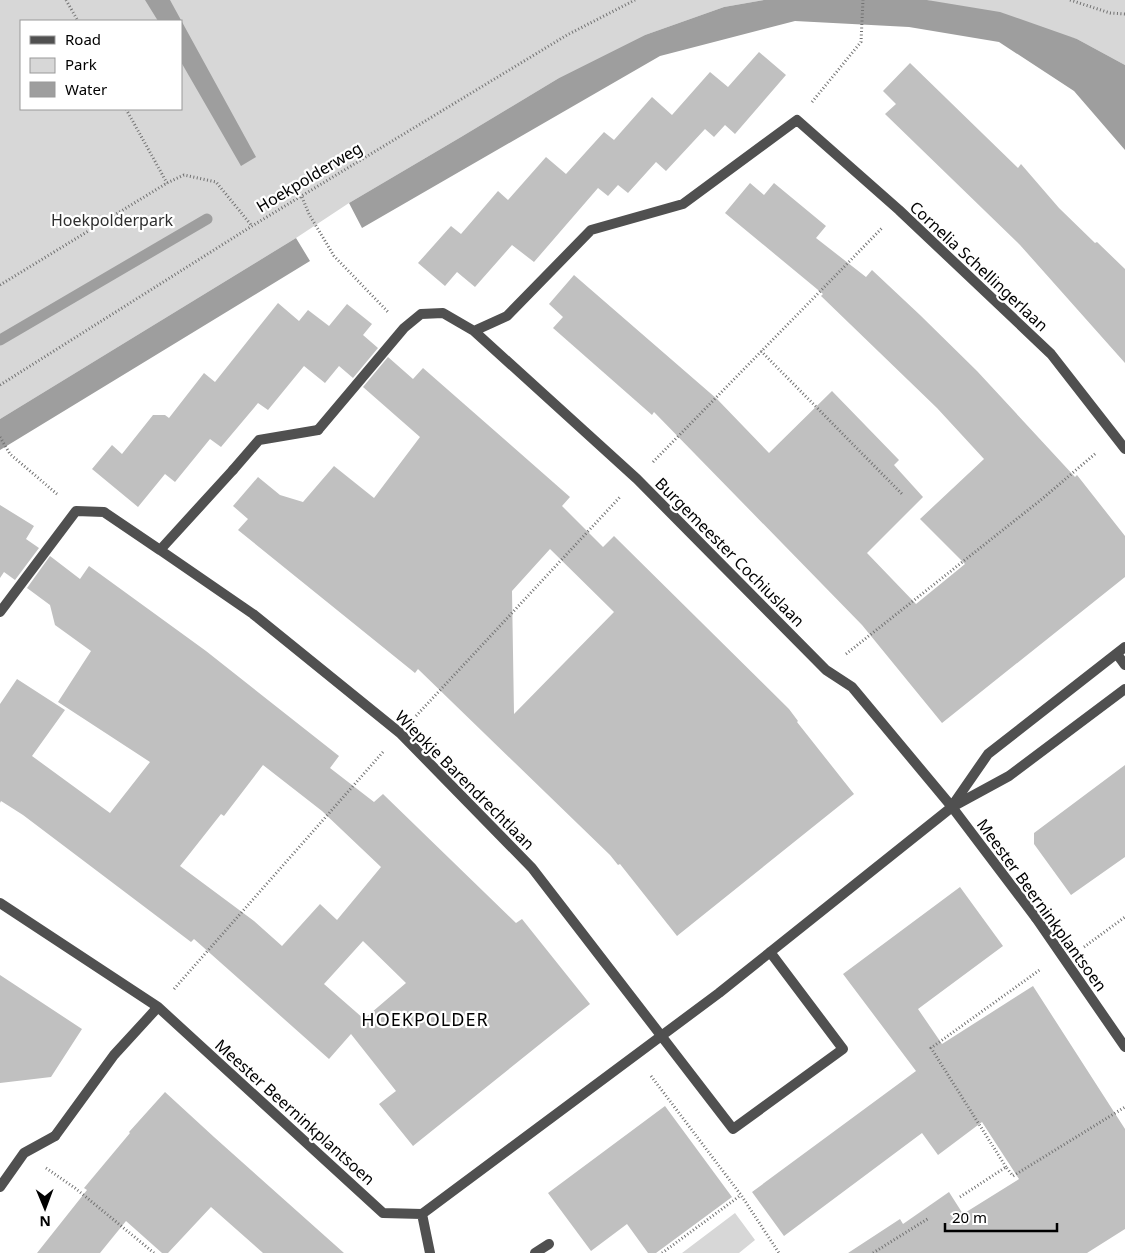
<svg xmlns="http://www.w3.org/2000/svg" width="1125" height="1253" font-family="'Noto Sans',sans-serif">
<rect width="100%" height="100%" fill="#fff"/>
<path fill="#d7d7d7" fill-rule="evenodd" d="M0,0H764L724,7L645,35L559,78L461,137L349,203L296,238L0,419ZM21,21H181V109H21Z
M927,0H1125V65L1077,39Z
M735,1213L755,1240L739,1253H682Z"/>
<path fill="#9e9e9e" d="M145,0H170L256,157L241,166L181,62V21H158Z
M764,0H927L1000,12L1077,39L1125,65V150L1074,91L999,42L909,27L795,21L660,56L362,228L349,203L461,137L559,78L645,35L724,7Z
M296,238L310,261L0,450V419Z"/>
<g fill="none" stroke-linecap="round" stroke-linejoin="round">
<path stroke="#9e9e9e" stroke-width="11" d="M0,340L207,219"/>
</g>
<path fill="#c0c0c0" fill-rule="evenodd" d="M759,52L786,75L735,134L725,125L714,137L705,129L666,171L656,162L628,193L618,185L608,196L598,188L534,262L512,245L475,287L457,272L445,286L418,263L451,226L461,234L498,191L508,200L546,157L566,174L604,132L614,140L652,97L672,115L710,72L728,87Z
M910,63L1018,168L1021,164L1059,208L1095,243L1097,242L1125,269V363L1020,245L885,114L896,104L883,91Z
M750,183L764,195L774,183L826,226L816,238L866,277L872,270L920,315L977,371L1075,477L1077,475L1125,536V577L942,723L862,625L654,412L652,415L553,328L563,317L549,304L574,275L717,399L769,453L832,391L899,460L894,465L923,497L867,553L916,604L965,564L920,519L984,459L937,408L821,296L823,294L725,213Z
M278,303L299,321L308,310L329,326L347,304L372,324L363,335L378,348L353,378L339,366L325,383L304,366L268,410L258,403L221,447L210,439L175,482L165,474L138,507L92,469L112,445L122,454L153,415H165L169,418L204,373L215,382Z
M388,357L413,379L423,368L570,497L562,506L603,547L614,536L789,709L798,721L797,722L854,794L677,936L620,864L618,865L610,855L418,669L415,673L238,530L248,519L233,506L258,477L280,495L303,502L334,466L374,498L420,437L363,387ZM550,549L614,612L514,714L512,591Z
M0,505L34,526L26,539L39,548L15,580L4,572L0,578Z
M50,556L80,579L89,566L206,651L339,756L330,768L374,802L383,794L516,923L522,919L590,1004L413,1146L379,1104L396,1091L351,1034L329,1059L194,939L191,942L23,815L1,801L0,803V704L17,679L65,710L32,756L110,813L150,762L58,702L91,651L55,625L50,605L27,588ZM263,765L322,811L381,867L337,920L320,904L282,946L254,921L180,866L221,814L224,816ZM363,941L406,983L364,1019L324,984Z
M1125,765V857L1071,895L1034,844V833Z
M960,887L1003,946L918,1009L942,1044L1033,986L1125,1129V1229L1087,1253H848L900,1219L903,1224L949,1192L963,1214L1019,1179L982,1122L938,1155L922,1133L784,1236L752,1192L916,1071L843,974Z
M0,975L82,1029L51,1077L0,1083Z
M165,1092L214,1137L344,1253H263L211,1207L168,1253H162L126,1221L100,1253H37L87,1190L84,1188L130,1133L129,1132Z
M665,1106L732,1197L656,1253H648L627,1224L591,1251L548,1193Z"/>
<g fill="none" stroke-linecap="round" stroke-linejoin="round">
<path stroke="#727272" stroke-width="3" stroke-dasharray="1 2.5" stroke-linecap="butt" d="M66,0L78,21
M1070,0L1110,13L1125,14
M812,102L861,42L863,0
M126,109L167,183
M302,197L309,214L334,256L388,312
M0,285L167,183L184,175L216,182L252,226
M761,351L902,494
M0,385L252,226L567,35L635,0
M0,437L10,454L57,494
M653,462L883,227
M846,654L1042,499L1096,453
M416,716L620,497
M1084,947L1125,917
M174,989L383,752
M651,1076L741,1195L779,1253
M1006,1167L931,1048L1041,969
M46,1168L75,1188L154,1253
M960,1197L1006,1167L1013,1176L1125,1107
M662,1253L741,1195
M873,1253L929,1218"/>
<path stroke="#505050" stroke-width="10" d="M233,470L259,440L318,430
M1036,918L1125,1047
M0,1187L24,1153L55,1136"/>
<path stroke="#505050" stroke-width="10" d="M474,331L637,479L826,670L852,687L952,807L1036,918
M318,430L404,328L421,314L443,313L474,331L507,316L591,230L683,204L797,120L899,210L1051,354L1125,449
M160,550L253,614L400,733L532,868L733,1129L843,1049L770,952
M0,612L76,511L104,512L160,550L233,470
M1117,654L1125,665
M952,806L988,754L1125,647
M0,903L158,1007L383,1213L422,1214L719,993L952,807L1009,776L1125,689
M55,1136L114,1055L158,1007
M422,1214L430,1253
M535,1253L549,1244"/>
</g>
<g text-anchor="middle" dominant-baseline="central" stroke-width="4.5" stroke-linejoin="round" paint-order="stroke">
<g font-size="16" fill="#000" stroke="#fff">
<text transform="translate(309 177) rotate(-31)">Hoekpolderweg</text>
<text transform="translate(979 266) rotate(43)">Cornelia Schellingerlaan</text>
<text transform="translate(730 552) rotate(45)">Burgemeester Cochiuslaan</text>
<text transform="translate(465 780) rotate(45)">Wiepkje Barendrechtlaan</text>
<text transform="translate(1042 905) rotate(54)">Meester Beerninkplantsoen</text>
<text transform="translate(295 1112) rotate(42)">Meester Beerninkplantsoen</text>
</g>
<g font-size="16" fill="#2e2e2e" stroke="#fff">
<text x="112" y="220">Hoekpolderpark</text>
</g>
<g font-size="18" letter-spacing="1" fill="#000" stroke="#fff">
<text x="425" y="1019">HOEKPOLDER</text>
</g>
</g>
<rect x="20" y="20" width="162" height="90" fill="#ffffff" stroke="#999999"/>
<rect x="30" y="36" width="25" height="8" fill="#505050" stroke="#999999"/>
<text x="65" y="45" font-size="15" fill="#000000">Road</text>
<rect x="30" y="58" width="25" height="15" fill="#d7d7d7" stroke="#999999"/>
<text x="65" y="70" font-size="15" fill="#000000">Park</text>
<rect x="30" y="82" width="25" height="15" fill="#9e9e9e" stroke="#999999"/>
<text x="65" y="95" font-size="15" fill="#000000">Water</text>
<g transform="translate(45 1208) rotate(179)" stroke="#ffffff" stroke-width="4" paint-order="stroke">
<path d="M0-4L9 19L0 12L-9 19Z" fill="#000000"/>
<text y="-8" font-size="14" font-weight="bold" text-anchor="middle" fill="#000000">N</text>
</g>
<path d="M945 1223v8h112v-8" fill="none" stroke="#000000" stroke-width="2.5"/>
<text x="952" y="1223" font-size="15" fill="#000000" stroke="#ffffff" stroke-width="4" paint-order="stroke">20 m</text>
</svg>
